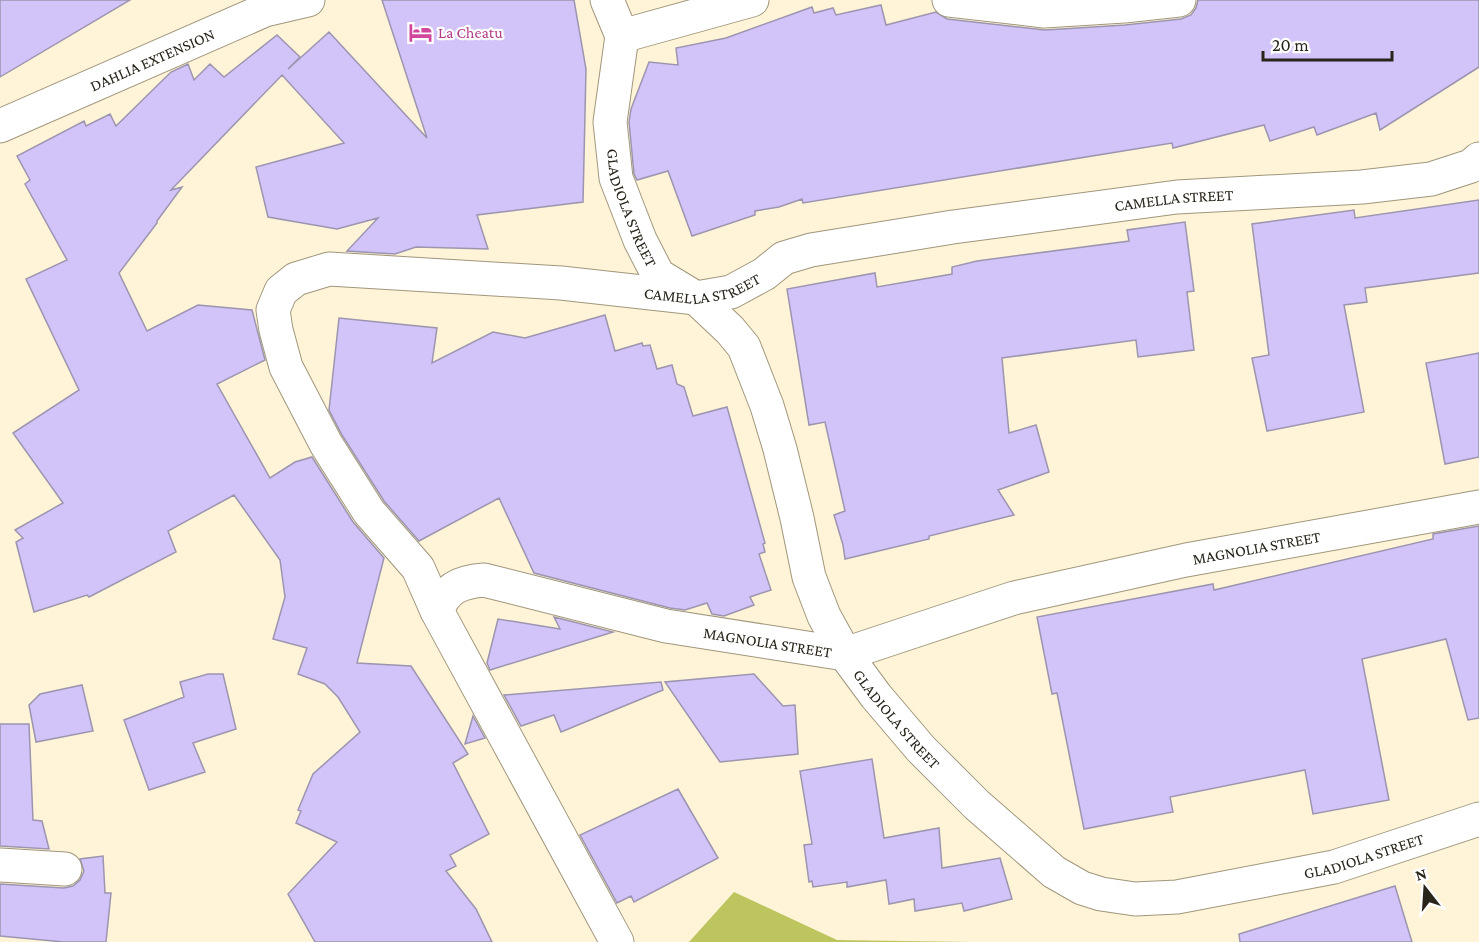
<svg xmlns="http://www.w3.org/2000/svg" width="1479" height="942" font-family="'Crimson Pro',serif">
<rect width="100%" height="100%" fill="#fff4d8"/>
<path fill="#bdc55f" d="M734,892L837,940L971,942H689Z"/>
<path fill="#d2c3f9" stroke="#9c95af" stroke-width="1.5" d="M0,0H130L0,77Z
M382,0H574L586,69L583,202L477,215L488,249L416,247L395,254L347,251L378,218L337,229L268,217L256,167L344,143L282,75L171,190L182,187L157,221V223L119,273L147,331L198,305L252,310L265,360L217,384L270,478L295,462L312,457L353,522L384,558L357,663L411,666L468,754L453,763L489,834L450,855L456,866L446,871L476,909L492,942H315L288,894L337,842L296,823L301,811L298,810L313,774L360,732L338,697L325,684L298,674L307,648L273,639L285,597L280,560L234,495L168,531L176,552L89,597L87,595L34,612L16,542L23,538L15,530L63,503L13,433L79,390L26,279L67,260L25,184L30,180L17,156L84,121L86,126L110,114L116,126L171,72L188,64L194,80L210,64L224,77L277,35L300,57L288,69L329,32L427,138Z
M1198,0H1479V67L1380,130L1376,113L1317,135L1314,127L1270,141L1264,125L1173,148L1172,143L803,203L802,199L779,207L755,211V215L692,236L668,171L637,180L634,174L629,122L631,109L649,62L678,65L676,48L726,38L812,7L814,13L833,8L836,15L881,5L886,25L936,12L947,19L1045,30L1125,25L1181,19L1191,15L1196,8Z
M1479,200V273L1365,288L1367,302L1344,305L1364,412L1267,431L1252,358L1269,355L1252,224L1354,210L1355,218Z
M1185,222L1194,291L1187,292L1194,350L1138,357L1136,340L1002,358L1009,433L1036,425L1049,472L998,490L1014,515L929,536V539L845,559L843,545L834,515L845,511L825,422L809,425L787,289L875,273L877,287L952,274V267L977,261L1129,241L1127,230Z
M605,315L615,351L642,343L643,346L650,345L657,369L672,365L677,384L684,387L693,416L727,407L765,543L763,544L765,552L759,554L771,590L750,597L754,605L724,616L712,614L707,603L685,610L670,608L534,573L499,498L419,541L384,501L342,435L329,410L339,318L437,328L432,363L493,332L525,338Z
M1479,353V457L1445,464L1426,363Z
M1479,526V718L1468,720L1446,639L1362,659L1389,800L1313,814L1305,770L1170,797L1173,812L1084,829L1057,693L1052,694L1037,617L1213,584L1214,590L1433,539V534Z
M554,617L613,632L490,670L487,663L498,619L560,629Z
M208,674H223L236,729L193,743L205,772L149,790L124,720L184,697L180,682Z
M754,674L783,706L795,705L798,754L720,762L665,682Z
M661,682L663,690L561,732L554,715L521,726L504,695Z
M82,685L93,731L36,742L29,705L40,694Z
M473,716L485,738L465,744Z
M0,724H29L33,820L42,821L49,849L0,846Z
M872,759L884,838L939,828L942,868L1000,858L1012,899L964,911L962,903L915,911L914,899L889,904L886,880L847,887V882L813,887L812,881L809,882L804,845L812,844L800,771Z
M678,789L718,858L634,902L631,896L617,903L580,835Z
M103,856L105,893H111L106,942H64L0,936V884L64,888L73,886L80,880L84,871L80,859Z
M1395,886L1412,942H1240L1239,934Z"/>
<g fill="none" stroke-linecap="round" stroke-linejoin="round">
<defs>
<g id="minor">
<path d="M607,0L622,36"/>
<path d="M949,0L1044,11L1124,6L1179,0"/>
<path id="s1" d="M622,36L610,122L616,178L640,240L658,275L696,298L730,330L744,347L767,406L780,449L797,518L809,577L824,616L845,654L876,696L921,749L977,805L1054,872L1082,888L1101,894L1135,899L1177,897L1334,867L1479,819"/>
<path d="M622,36L752,0"/>
<path id="s2" d="M0,126L265,10L308,0"/>
<path id="s3" d="M437,611C446,588 460,582 484,580L666,626L845,654L1014,598L1186,560L1479,507"/>
<path d="M0,865L65,869"/>
<path id="s4" d="M617,942L437,611L418,568L369,512L326,444L286,367L276,330L273,310L281,291L296,279L329,269L561,283L696,298L731,292L764,274L784,258L811,250L953,227L1177,197L1362,187L1431,179L1471,166L1479,159"/>
</g>
</defs>
<use href="#minor" stroke="#a0967c" stroke-width="35"/>
<use href="#minor" stroke="#fff" stroke-width="33"/>
</g>
<defs>
<symbol id="hotel-bare" viewBox="-9 -9 18 18"><path d="M-6-4.5h1.5V1H6V5H4.5V3h-9V5H-6ZM-4 0a1.8 1.8 0 1 1 3.6 0ZM.5 0V-2.5h3Q6-2.5 6 0Z" fill="#d1479c" stroke="#fff" stroke-width="2.5" paint-order="stroke"/></symbol>
</defs>
<g fill-rule="evenodd">
<use href="#hotel-bare" x="404" y="16" width="33" height="33"/>
</g>
<g text-anchor="middle" dominant-baseline="central" stroke-width="4.5" stroke-linejoin="round" paint-order="stroke">
<g font-size="16" fill="#b23c85" stroke="#fff" text-anchor="start">
<text x="438" y="32">La Cheatu</text>
</g>
<g font-size="16" fill="#29251b" stroke="#fff">
<text stroke="none"><textPath href="#s2" startOffset="166">DAHLIA EXTENSION</textPath></text>
<text stroke="none"><textPath href="#s4" startOffset="1660">CAMELLA STREET</textPath></text>
<text stroke="none"><textPath href="#s1" startOffset="176">GLADIOLA STREET</textPath></text>
<text stroke="none"><textPath href="#s4" startOffset="1174">CAMELLA STREET</textPath></text>
<text stroke="none"><textPath href="#s3" startOffset="855">MAGNOLIA STREET</textPath></text>
<text stroke="none"><textPath href="#s3" startOffset="351">MAGNOLIA STREET</textPath></text>
<text stroke="none"><textPath href="#s1" startOffset="770">GLADIOLA STREET</textPath></text>
<text stroke="none"><textPath href="#s1" startOffset="1310">GLADIOLA STREET</textPath></text>
</g>
</g>
<g transform="translate(1425 888) rotate(343)" stroke="#ffffff" stroke-width="4.5" paint-order="stroke">
<path d="M0-4.5L10 22L0 15L-10 22Z" fill="#29251b"/>
<text y="-9" font-size="16" font-weight="bold" text-anchor="middle" fill="#29251b">N</text>
</g>
<path d="M1263 51v9h129v-9" fill="none" stroke="#29251b" stroke-width="3"/>
<text x="1272" y="51" font-size="18" fill="#29251b" stroke="#ffffff" stroke-width="4.5" paint-order="stroke">20 m</text>
</svg>
